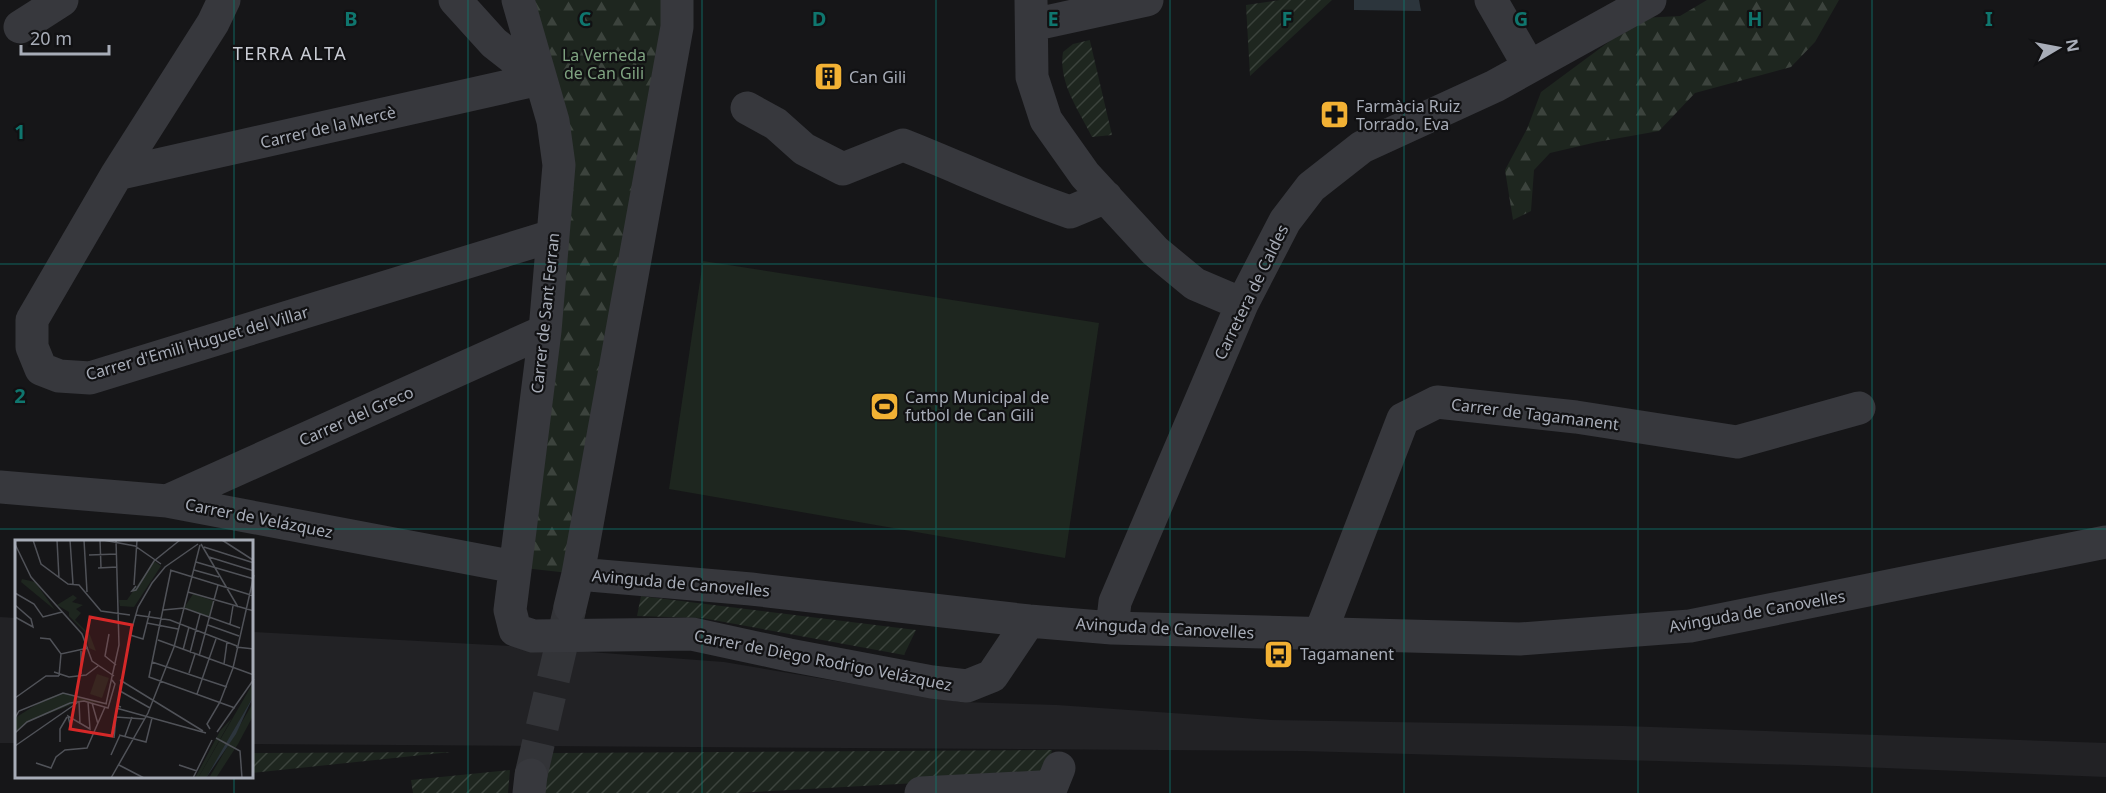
<svg xmlns="http://www.w3.org/2000/svg" width="2106" height="793" font-family="'Noto Sans',sans-serif">
<defs>
<pattern id="forest-firs" width="22" height="20" patternUnits="userSpaceOnUse" patternTransform="scale(1.5)"><rect width="22" height="20" fill="#1e261f"/><path d="M5 1l3.5 6h-7zM16 11l3.5 6h-7z" fill="#3c433d"/></pattern>
<pattern id="garden-furrows" width="10" height="10" patternUnits="userSpaceOnUse" patternTransform="scale(1.5)"><rect width="10" height="10" fill="#1e261f"/><path d="M-1 1l2-2M0 10L10 0M9 11l2-2" fill="none" stroke="#3c433d"/></pattern>
</defs>
<rect width="100%" height="100%" fill="#161618"/>
<path fill="#222225" d="M0,617L16,618V743H0Z
M252,632L510,646L724,662L960,702L1057,705L1272,720L1624,726L2106,743V777L1836,766L1302,751L252,744Z"/>
<path fill="#1e261f" d="M703,261L1099,323L1065,558L669,489Z"/>
<path fill="url(#forest-firs)" d="M518,0H677L578,574L515,567L559,165Z
M1707,0H1839L1815,42L1791,67L1695,93L1659,131L1597,142L1550,153L1534,170L1531,211L1513,220L1505,170L1527,129L1541,92L1641,18L1680,16Z"/>
<path fill="url(#garden-furrows)" d="M1280,0H1332L1250,76L1246,5Z
M1090,40V41L1112,135L1092,137C1079,110 1058,83 1063,52L1073,44Z
M641,596L916,630L904,655L702,618L637,616Z
M1052,750L1046,776L737,793H542L548,753Z
M451,752L252,773V753Z
M510,770L508,793H413L411,780Z"/>
<path fill="#2c353c" d="M1354,0H1419L1421,11L1354,10Z"/>
<g fill="none" stroke-linecap="round" stroke-linejoin="round">
<path stroke="#333438" stroke-width="33" stroke-dasharray="33 16" stroke-linecap="butt" d="M531,775L570,608"/>
<path stroke="#37383d" stroke-width="33" d="M224,0L213,23L117,174L32,320V347L41,369L59,376L90,378L552,236
M455,0L494,43L540,79
M518,0L553,121L559,165L545,331L510,610L515,630L533,636L692,634L789,655L932,682L967,686L992,676L1029,621
M1031,0L1032,77L1046,120L1085,175L1155,251L1195,284L1242,304
M1491,0L1529,66
M1032,25L1147,0
M20,27L62,0
M747,108L776,124L804,149L843,169L903,145C959,167 1013,193 1070,212L1106,197
M117,174L540,79
M0,487L167,501L515,567
M167,501L545,331
M578,574L751,589L1029,621L1112,628L1520,639L1690,626L2106,542
M570,607L578,574L677,27V0
M1112,628L1115,602L1242,304L1285,221L1311,187L1362,147L1495,86L1650,0
M1320,634L1403,419L1437,402L1576,417L1737,442L1859,408
M529,793L531,775
M921,793L1040,787
M1049,793L1059,768"/>
</g>
<path fill="none" stroke="#0f766e" stroke-width="1.5" stroke-opacity="0.55" d="M234,0V541M468,0V793M702,0V793M936,0V793M1170,0V793M1404,0V793M1638,0V793M1872,0V793M0,264H2106M0,529H2106M234,776V793"/>
<defs>
<symbol id="building-square" viewBox="-11 -11 22 22"><rect x="-9" y="-9" width="18" height="18" rx="4" fill="#f2b134" stroke="#111113"/><path d="M-4-6H4V6H1V3H-1V6H-4ZM-2.5-4.3h1.7v1.8h-1.7ZM.8-4.3h1.7v1.8H.8ZM-2.5-1h1.7V.8h-1.7ZM.8-1h1.7V.8H.8Z" fill="#111"/></symbol>
<symbol id="pharmacy-square" viewBox="-11 -11 22 22"><rect x="-9" y="-9" width="18" height="18" rx="4" fill="#f2b134" stroke="#111113"/><path d="M-2-6h4v4h4v4h-4v4h-4v-4h-4v-4h4Z" fill="#111"/></symbol>
<symbol id="stadium-square" viewBox="-11 -11 22 22"><rect x="-9" y="-9" width="18" height="18" rx="4" fill="#f2b134" stroke="#111113"/><path d="M0-5a6.5 5 0 1 0 0 10a6.5 5 0 1 0 0-10ZM-3.5-1.8h7v3.6h-7Z" fill="#111"/></symbol>
<symbol id="bus-square" viewBox="-11 -11 22 22"><rect x="-9" y="-9" width="18" height="18" rx="4" fill="#f2b134" stroke="#111113"/><path d="M-5-6H5V4H4V6H2V4H-2V6H-4V4H-5ZM-3.5-4V0h7V-4ZM-3.5 1.2v1.5H-2V1.2ZM2 1.2v1.5H3.5V1.2Z" fill="#111"/></symbol>
</defs>
<g fill-rule="evenodd">
<use href="#building-square" x="812" y="60" width="33" height="33"/>
<use href="#pharmacy-square" x="1318" y="98" width="33" height="33"/>
<use href="#stadium-square" x="868" y="390" width="33" height="33"/>
<use href="#bus-square" x="1262" y="638" width="33" height="33"/>
</g>
<g text-anchor="middle" dominant-baseline="central" stroke-width="4.5" stroke-linejoin="round" paint-order="stroke">
<g font-size="16" fill="#7fa381" stroke="#111113">
<text x="604" y="55">La Verneda<tspan x="604" dy="18">de Can Gili</tspan></text>
</g>
<g font-size="16" fill="#a8adb8" stroke="#111113" text-anchor="start">
<text x="849" y="77">Can Gili</text>
<text x="1356" y="106">Farmàcia Ruiz<tspan x="1356" dy="18">Torrado, Eva</tspan></text>
<text x="905" y="397">Camp Municipal de<tspan x="905" dy="18">futbol de Can Gili</tspan></text>
<text x="1300" y="654">Tagamanent</text>
</g>
<g font-size="16" fill="#a8adb8" stroke="#111113">
<text transform="translate(328 127) rotate(-13)">Carrer de la Mercè</text>
<text transform="translate(1251 292) rotate(-64)">Carretera de Caldes</text>
<text transform="translate(545 313) rotate(-84)">Carrer de Sant Ferran</text>
<text transform="translate(197 343) rotate(-16)">Carrer d'Emili Huguet del Villar</text>
<text transform="translate(1535 414) rotate(7)">Carrer de Tagamanent</text>
<text transform="translate(356 416) rotate(-24)">Carrer del Greco</text>
<text transform="translate(259 518) rotate(11)">Carrer de Velázquez</text>
<text transform="translate(681 583) rotate(5)">Avinguda de Canovelles</text>
<text transform="translate(1757 611) rotate(-10)">Avinguda de Canovelles</text>
<text transform="translate(1165 628) rotate(3)">Avinguda de Canovelles</text>
<text transform="translate(823 660) rotate(11)">Carrer de Diego Rodrigo Velázquez</text>
</g>
<g font-size="18" letter-spacing="1.5" fill="#c9ccd4" stroke="#111113">
<text x="290" y="53">TERRA ALTA</text>
</g>
</g>
<g transform="translate(15 540)">
<rect width="238" height="238" fill="#161618"/>
<path d="M82,134L94,138L87,158L75,154ZM238,143V157L191,238H183ZM238,163V176L223,204L201,238H194Z" fill="#1e261f"/>
<path d="M7,39L20,42L40,70L6,42ZM58,55L62,58L57,62L68,65L61,69L66,73L60,80L75,95L81,111L74,108L70,92L54,76V72L42,65ZM48,153L91,164L66,161L12,182L0,193V178L30,159Z" fill="#1e261f"/>
<path d="M139,21L146,26L119,67L105,66L104,60H112ZM178,54L199,61L194,77L169,68ZM217,178L183,238H180L205,191Z" fill="#1e261f"/>
<path d="M238,157L221,194L191,238L207,210Z" fill="#2c353c"/>
<path fill="none" stroke="#505258" stroke-width="1.5" d="M18,0L26,24L53,44L64,45L86,71L115,75M42,0L44,38M55,0L58,44M69,0L72,52M85,0L86,28M88,0L120,6L146,24M207,0L238,20M0,4L16,37L67,94L77,121L99,136M186,4L223,67M189,7L239,23M74,15L102,14M194,17L239,31M181,22L239,39M83,28L102,27M155,30L239,56M156,30L134,137L220,168M179,30L204,37M119,45L122,0M121,46L117,51L121,50L139,21L165,0M173,52L239,71M0,53L19,64L28,77L47,72M0,65L16,79L18,87L0,77M148,70L169,68L225,88M135,71L128,99L115,95L123,67L137,43L150,27L183,4M121,75L155,80L222,106M132,83L163,89M215,84L218,66M193,85L224,96M94,94L90,116L101,125M25,98L35,99L46,114L73,108M143,100L239,135M221,107L239,109M168,110L174,87M175,113L185,74M184,116L203,45M194,119L201,99M137,122L212,147M209,124L212,102M39,132L54,137L71,135L83,126M174,133L180,114M66,134V111M44,136L46,114M105,140L188,191M105,151L135,168M182,154L194,119M0,158L31,136H44M64,161L65,184M77,163L83,184M91,164L104,105L101,0M106,167L103,166L106,141M101,168L191,193M0,178L4,171L48,153L92,164M56,188L53,176L75,189L73,162M195,189L192,184L205,162L218,128L239,35M202,192L239,139M0,193L12,182L55,163L69,161L93,168L100,144L97,140M104,195L131,202L137,178M110,196L117,177M99,198L101,177L129,179M201,198L225,211L227,238M45,202V189L52,177M0,206L62,163M96,215L105,195M21,223L36,228L41,217L50,210L72,208L90,167M104,225L129,238M164,225L182,231M96,238L133,173L159,107L185,5M178,238L197,200"/>
<path fill="#d62828" fill-opacity="0.15" stroke="#d62828" stroke-width="3" d="M75,77L117,85L97,196L55,189Z"/>
<rect width="238" height="238" fill="none" stroke="#a8adb8" stroke-width="3"/>
</g>
<g font-size="20" text-anchor="middle" font-weight="bold" fill="#0f766e" stroke="#111113" stroke-width="4.5" stroke-linejoin="round" paint-order="stroke">
<text x="351" y="26">B</text>
<text x="585" y="26">C</text>
<text x="819" y="26">D</text>
<text x="1053" y="26">E</text>
<text x="1287" y="26">F</text>
<text x="1521" y="26">G</text>
<text x="1755" y="26">H</text>
<text x="1989" y="26">I</text>
<text x="20" y="139">1</text>
<text x="20" y="403">2</text>
</g>
<g transform="translate(2058 48) rotate(80)" stroke="#111113" stroke-width="4.5" paint-order="stroke">
<path d="M0-4.5L10 22L0 15L-10 22Z" fill="#a8adb8"/>
<text y="-9" font-size="16" font-weight="bold" text-anchor="middle" fill="#a8adb8">N</text>
</g>
<path d="M21 45v9h88v-9" fill="none" stroke="#a8adb8" stroke-width="3"/>
<text x="30" y="45" font-size="18" fill="#a8adb8" stroke="#111113" stroke-width="4.5" paint-order="stroke">20 m</text>
</svg>
